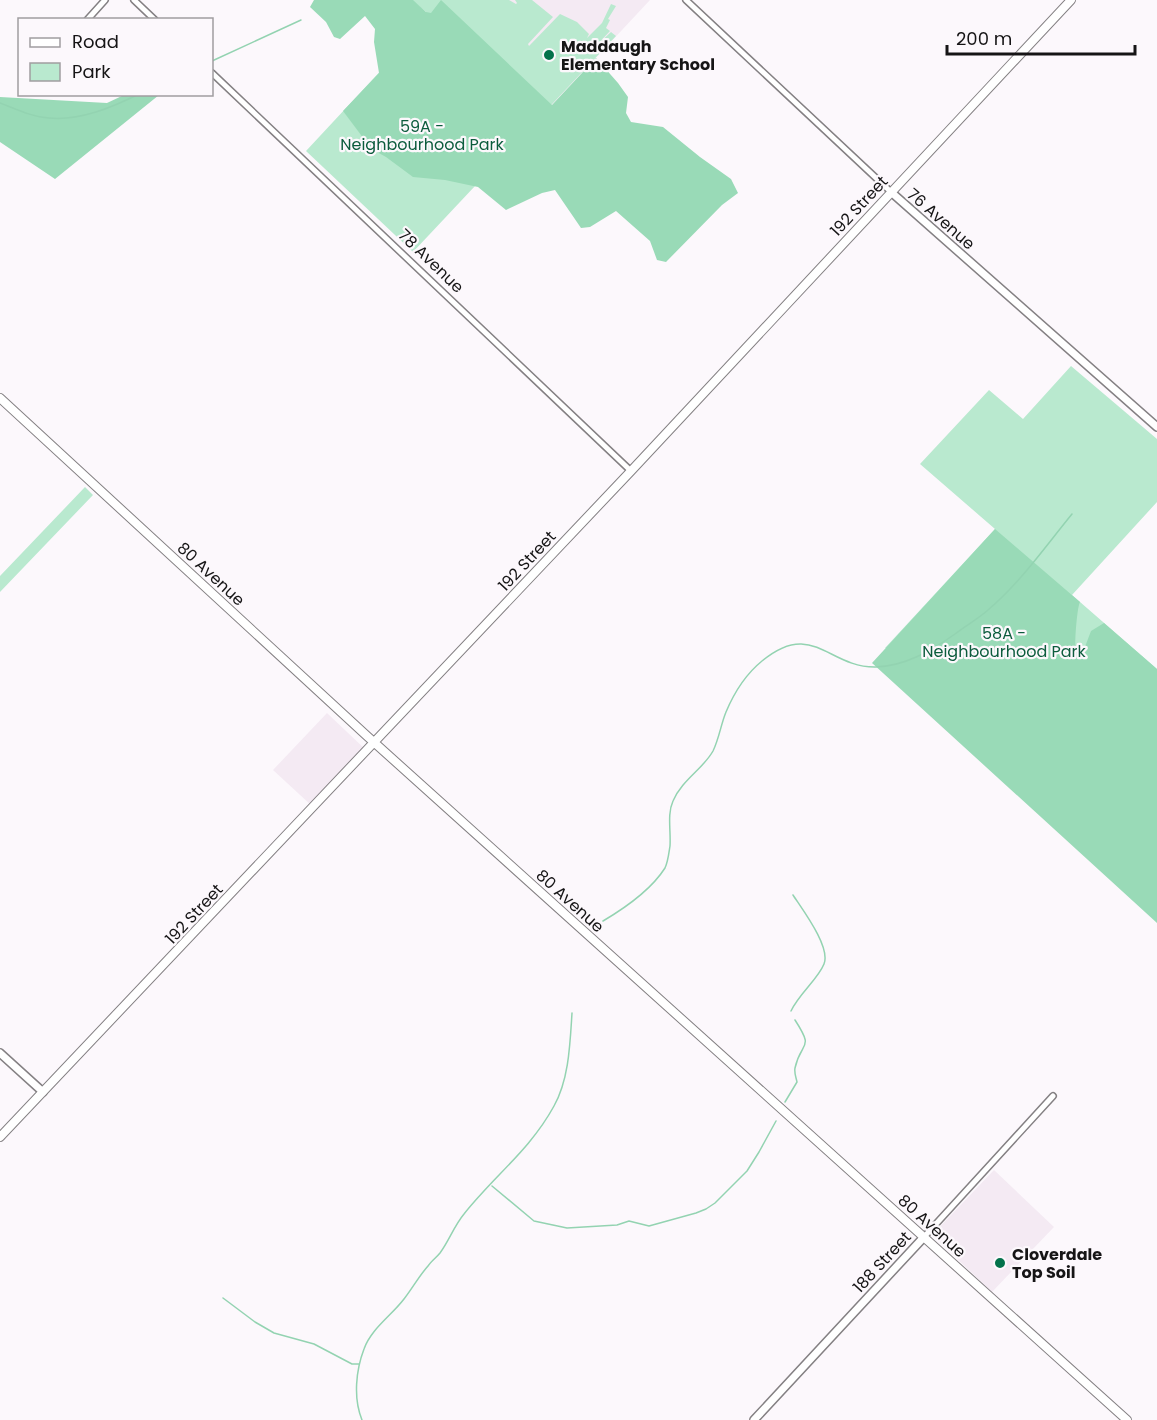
<svg xmlns="http://www.w3.org/2000/svg" width="1157" height="1420" font-family="Poppins,sans-serif">
<rect width="100%" height="100%" fill="#fcf8fc"/>
<path fill="#f4eaf3" d="M441,0H650L552,105Z
M327,713L366,750L312,806L273,770Z
M994,1170L1054,1227L992,1292L932,1235Z"/>
<path fill="#b9e9cf" d="M405,0H509L516,4L517,3L515,0H532L553,17L528,44L529,46L560,14L577,22L589,34L587,38L602,23L611,4L616,6L608,19L610,20L606,28L610,31L596,46L611,32L616,36L413,252L306,151L427,21L426,12L413,1Z
M1071,366L1157,439V502L1072,595L1157,669L885,648L995,529L920,464L989,390L1023,419Z
M85,487L93,495L0,592V576Z"/>
<path fill="#99dab7" d="M314,0H413L426,12L431,13L441,0L552,105L596,58L618,83L628,97L626,113L631,122L663,127L700,157L731,179L738,193L722,205L666,262L657,260L650,241L616,211L590,227L581,228L555,190L542,193L506,210L478,187L445,180L413,177L386,157L366,146L361,135L343,111L379,73L374,42L375,29L365,16L340,39L334,37L326,22L310,7Z
M124,95H159L55,179L0,142V97L107,103Z
M995,529L1080,602C1077,607 1074,647 1076,652L1079,653L1083,652L1091,631L1104,623L1157,669V923L872,663Z"/>
<g fill="none" stroke-linecap="round" stroke-linejoin="round">
<path stroke="#93d3b1" stroke-width="1.5" d="M212,61L301,20
M0,103C16,109 32,117 49,118C80,121 113,107 139,94
M603,921C625,908 651,890 665,868C668,862 669,852 670,846C671,831 667,814 673,801C682,780 703,769 713,751C719,739 721,724 726,712C734,693 746,674 762,661C813,619 828,668 876,667C905,666 931,651 955,634C965,626 978,619 988,610C1020,583 1045,547 1072,514
M791,1011C799,994 818,979 824,964C831,947 802,909 793,895
M785,1102L797,1082C796,1077 794,1073 795,1068C801,1040 815,1051 795,1020
M492,1186L534,1221L567,1228L617,1225L629,1221L649,1226L696,1213L706,1209L715,1203L747,1171L759,1152L776,1121
M223,1298L255,1322L274,1333L314,1344L352,1364H359
M362,1420C353,1398 356,1370 364,1349C371,1329 391,1316 404,1299C412,1289 419,1276 428,1266C431,1261 436,1258 440,1253C449,1241 454,1226 464,1214C494,1176 530,1150 554,1106C569,1079 570,1044 572,1013"/>
<defs>
<path id="minor" d="M134,0L155,20
M686,0L891,192
M87,20L105,0
M212,73L631,471
M924,1237L1053,1096"/>
<path id="tertiary" d="M891,192L1157,427
M0,1053L43,1092
M754,1420L924,1237"/>
<path id="secondary" d="M0,398L367,736L1127,1420
M0,1137L631,471L1071,0"/>
</defs>
<use href="#minor" stroke="#848083" stroke-width="8"/>
<use href="#tertiary" stroke="#848083" stroke-width="10"/>
<use href="#secondary" stroke="#848083" stroke-width="10"/>
<use href="#minor" stroke="#fff" stroke-width="5"/>
<use href="#tertiary" stroke="#fff" stroke-width="7"/>
<use href="#secondary" stroke="#fff" stroke-width="8"/>
</g>
<g fill="#03724b" stroke="#fcf8fc" stroke-width="2">
<circle cx="549" cy="55" r="6"/>
<circle cx="1000" cy="1263" r="6"/>
</g>
<g text-anchor="middle" dominant-baseline="central" stroke-width="4.5" stroke-linejoin="round" paint-order="stroke">
<g font-size="16" font-weight="bold" fill="#161516" stroke="#fcf8fc" text-anchor="start">
<text x="561" y="46">Maddaugh<tspan x="561" dy="18">Elementary School</tspan></text>
<text x="1012" y="1254">Cloverdale<tspan x="1012" dy="18">Top Soil</tspan></text>
</g>
<g font-size="16" fill="#0c5c3d" stroke="#fcf8fc">
<text x="422" y="126">59A -<tspan x="422" dy="18">Neighbourhood Park</tspan></text>
<text x="1004" y="633">58A -<tspan x="1004" dy="18">Neighbourhood Park</tspan></text>
</g>
<g font-size="16" fill="#161516" stroke="#fcf8fc">
<text transform="translate(859 206) rotate(-47)">192 Street</text>
<text transform="translate(941 219) rotate(41)">76 Avenue</text>
<text transform="translate(431 261) rotate(44)">78 Avenue</text>
<text transform="translate(527 561) rotate(-47)">192 Street</text>
<text transform="translate(211 574) rotate(43)">80 Avenue</text>
<text transform="translate(570 901) rotate(42)">80 Avenue</text>
<text transform="translate(194 914) rotate(-47)">192 Street</text>
<text transform="translate(932 1226) rotate(42)">80 Avenue</text>
<text transform="translate(882 1262) rotate(-47)">188 Street</text>
</g>
</g>
<rect x="18" y="18" width="195" height="78" fill="#fcf8fc" stroke="#a09da0" stroke-width="1.5"/>
<rect x="30" y="38" width="30" height="9" fill="#ffffff" stroke="#a09da0" stroke-width="1.5"/>
<text x="72" y="48" font-size="18" fill="#161516">Road</text>
<rect x="30" y="63" width="30" height="18" fill="#b9e9cf" stroke="#a09da0" stroke-width="1.5"/>
<text x="72" y="78" font-size="18" fill="#161516">Park</text>
<path d="M947 45v9h188v-9" fill="none" stroke="#161516" stroke-width="3"/>
<text x="956" y="45" font-size="18" fill="#161516" stroke="#fcf8fc" stroke-width="4.5" paint-order="stroke">200 m</text>
</svg>
